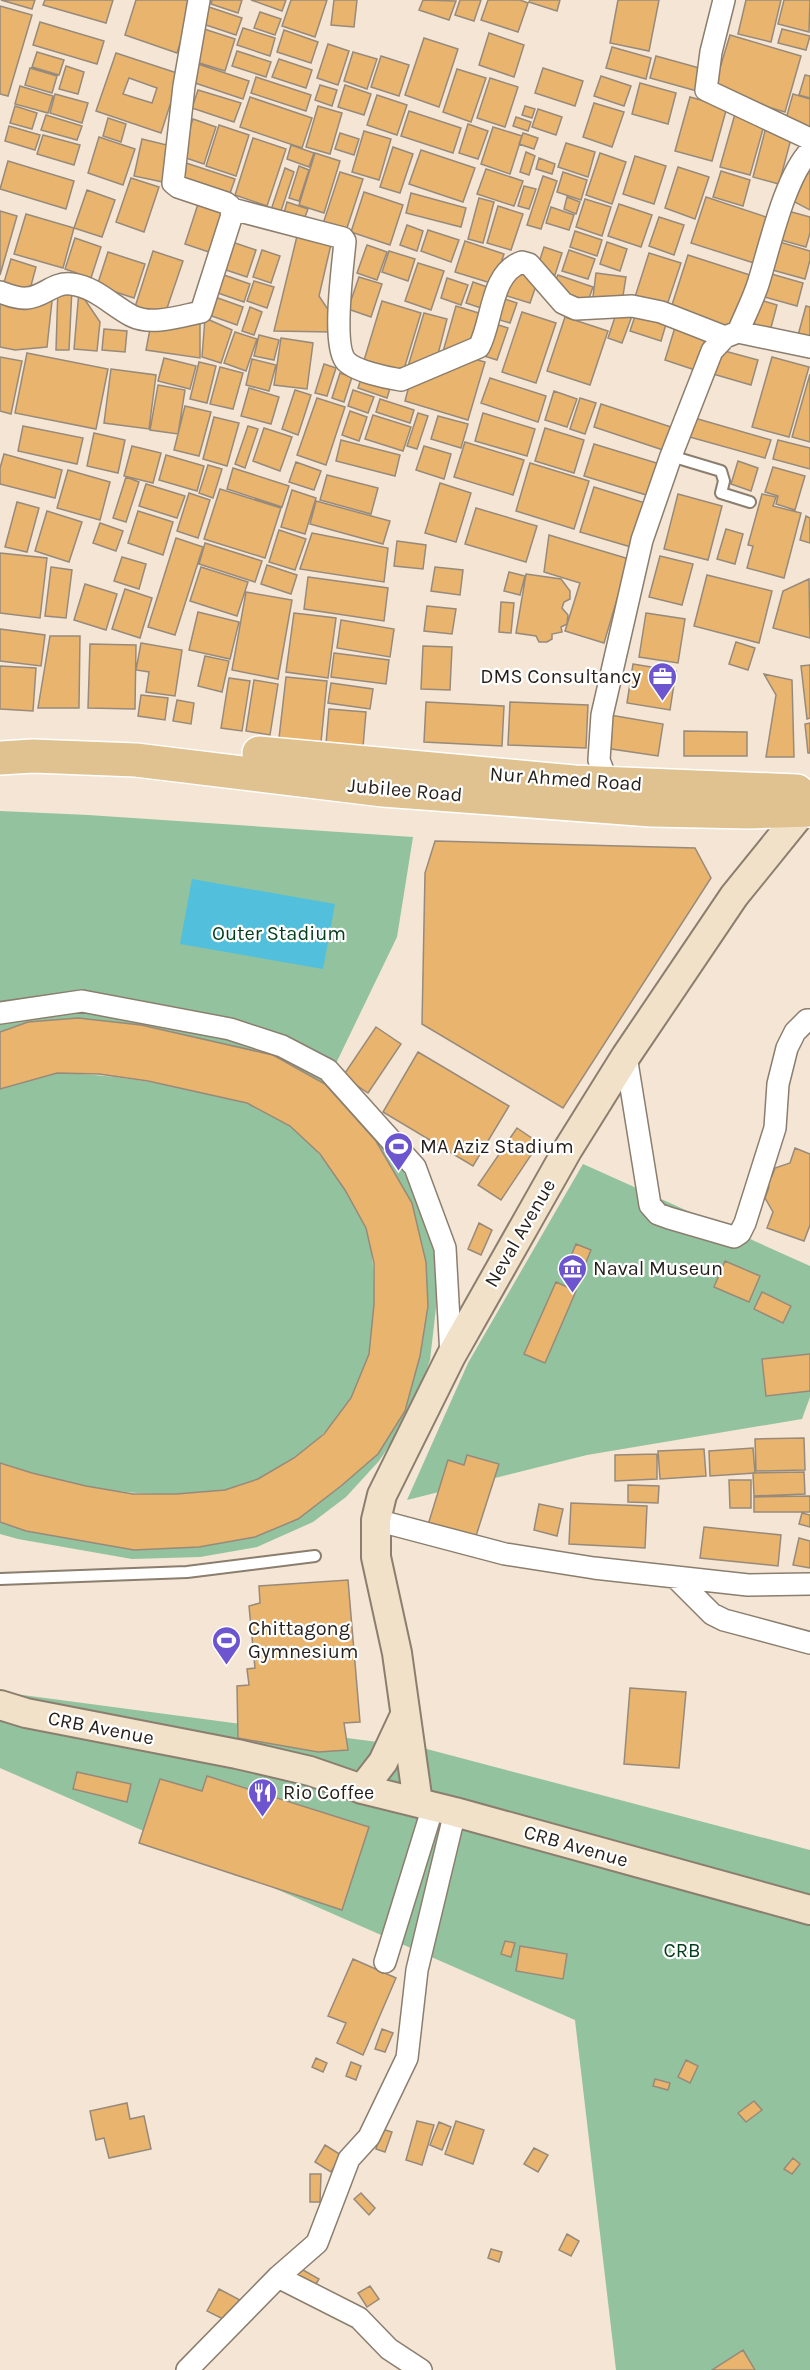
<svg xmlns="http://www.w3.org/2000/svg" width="810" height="2370" font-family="Karla,sans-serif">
<rect width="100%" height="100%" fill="#f4e5d4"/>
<path fill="#93c29e" d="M0,811L88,815L413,837L397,937L328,1080L380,1133L422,1202L434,1254L437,1299L430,1360L412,1412L379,1461L346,1497L313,1522L257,1547L200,1557L132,1559L18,1539L0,1534V1522L26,1531L134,1550L199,1547L255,1537L378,1454L405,1411L420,1356L426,1262L412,1203L376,1141L325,1084L273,1055L141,1025L78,1018L28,1022L0,1032Z
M57,1073C108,1074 156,1082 205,1093C219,1097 233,1099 246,1103C260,1108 275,1117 288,1125C309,1138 324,1160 338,1180C348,1195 360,1212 366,1229C373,1250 374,1272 374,1294C374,1313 374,1336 369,1354C353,1420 291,1474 226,1490C216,1492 204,1492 193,1493C127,1498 63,1484 0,1463V1089Z
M583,1164L810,1266V1397L802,1419L587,1455L407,1500L468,1363Z
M0,1692L423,1748L810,1850V2370H616L575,2020L0,1768Z"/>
<path fill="#52c0dd" d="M192,879L335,904L323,969L180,944Z"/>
<path fill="#e9b46e" stroke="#988a7a" stroke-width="1.5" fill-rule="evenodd" d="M1,0H35L32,9Z
M45,0H113L106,23L43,5Z
M136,0H194L177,53L125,35Z
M212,0H242L238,13L211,4Z
M251,0H286L282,11Z
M291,0H327L315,37L282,26Z
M334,0H357L354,27L331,25Z
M423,0L456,1L449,20L419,10Z
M460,0H481L474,21L455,15Z
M488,0H520L528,3L518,32L481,20Z
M530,0H560L557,11L529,2Z
M618,0H659L649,51L610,43Z
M746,0H781L771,42L738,34Z
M784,0H810L809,32L778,24Z
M0,6L32,15L8,96L0,94Z
M209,7L242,18L236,35L203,24Z
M260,12L281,19L275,35L254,28Z
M40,22L104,41L97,64L33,45Z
M201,28L235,39L225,71L190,60Z
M243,28L275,38L270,56L237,45Z
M782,29L810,36L806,50L778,43Z
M284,30L318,42L311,63L277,52Z
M489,33L524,45L514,77L479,65Z
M730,35L801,56L785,112L713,91Z
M424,38L458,49L439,107L405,95Z
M328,44L349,51L338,85L317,78Z
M612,47L651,58L646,79L606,68Z
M237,51L271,62L266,77L232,66Z
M37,52L64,60L59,75L32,67Z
M353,52L377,59L367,89L344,81Z
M116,53L180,74L161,133L96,111ZM129,78L157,88L152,103L123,94Z
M381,56L409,65L399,96L371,87Z
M656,56L703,69L697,91L650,78Z
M279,59L312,70L306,88L272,77Z
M192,62L249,81L243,99L186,80Z
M66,66L84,72L78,94L59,89Z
M30,68L57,76L52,93L25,85Z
M543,68L583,81L575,106L535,93Z
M457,69L486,78L471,122L443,112Z
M805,75L810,76V98L799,95Z
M601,76L631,86L624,106L594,96Z
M256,77L311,95L306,111L251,93Z
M490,78L518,87L505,127L477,118Z
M640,83L676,93L668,124L632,114Z
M320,85L337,90L332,106L315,100Z
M345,85L371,94L364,115L338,107Z
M20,86L53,96L48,113L15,104Z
M198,90L241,103L234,122L192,108Z
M55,94L88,103L82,123L50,113Z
M793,94L810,99V130L785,122Z
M377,95L407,105L397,135L367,125Z
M250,97L312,118L302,148L240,127Z
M690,97L727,107L712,161L675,151Z
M594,103L624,112L612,147L583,137Z
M15,106L37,113L32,129L10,123Z
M318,106L342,113L330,154L306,147Z
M525,106L535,109L532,118L522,115Z
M538,109L562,117L556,135L532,127Z
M409,111L461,128L453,153L401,136Z
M735,114L765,122L750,175L720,167Z
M46,115L82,126L77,140L41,130Z
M516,117L531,122L528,131L513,126Z
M108,118L126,124L121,142L103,136Z
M193,119L216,127L204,164L180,156Z
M468,124L488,131L478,159L459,153Z
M219,125L249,135L236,176L206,166Z
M9,126L40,135L35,150L5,141Z
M493,127L522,136L510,174L481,164Z
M766,127L792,135L779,184L753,177Z
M364,131L391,139L379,180L352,172Z
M340,133L359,139L354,155L335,149Z
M523,133L538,138L534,149L519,144Z
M43,135L80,145L74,165L37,154Z
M99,137L135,149L123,185L88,173Z
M253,138L286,149L267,206L235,195Z
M142,139L171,146L163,182L134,176Z
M566,143L595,152L588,177L558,167Z
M291,145L314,153L309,167L287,159Z
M393,147L413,154L400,193L380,187Z
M421,150L475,168L463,202L409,184Z
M526,152L535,156L529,175L520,172Z
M315,153L340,161L324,213L299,205Z
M600,153L626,162L612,204L586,195Z
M635,156L666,166L654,204L623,194Z
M539,158L555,164L552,174L536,169Z
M810,160V210L789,199Z
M8,161L74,181L66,209L0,189Z
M183,162L235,179L228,199L176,182Z
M299,166L309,170L299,201L289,198Z
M678,167L709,177L695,219L665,208Z
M285,168L294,172L280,214L271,210Z
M486,169L523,181L514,206L477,194Z
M721,171L750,180L743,206L713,197Z
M340,172L363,179L345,234L322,227Z
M563,172L587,180L581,200L557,192Z
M543,176L557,181L541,229L527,225Z
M131,178L159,187L144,232L116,222Z
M524,186L536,189L529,209L518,206Z
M87,190L115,200L102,237L74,228Z
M364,192L403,205L390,245L351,232Z
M411,193L466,208L461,227L406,213Z
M567,197L580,202L576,214L564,209Z
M706,197L769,218L754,263L691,243Z
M479,198L494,202L483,243L468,239Z
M585,199L611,207L602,236L576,227Z
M199,201L229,211L215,254L185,244Z
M287,202L308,209L303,222L283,216Z
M619,204L652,215L641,247L608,236Z
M498,206L523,214L511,250L487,243Z
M551,207L574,215L569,230L546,223Z
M0,211L17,216L0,275Z
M788,211L810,217V233L806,247L781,240Z
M26,214L74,228L63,268L14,254Z
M659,217L684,225L674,255L649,246Z
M407,225L423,231L417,251L400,245Z
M428,230L459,240L451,262L421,251Z
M575,231L602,240L597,256L570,247Z
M298,232L332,240L319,296L329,311L331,332L274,331Z
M75,238L101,247L91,278L65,269Z
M773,240L810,251V260L805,279L765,268Z
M465,241L504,254L494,284L455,272Z
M232,242L256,250L247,277L223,269Z
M607,242L627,249L620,271L600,264Z
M367,245L387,252L377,280L357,273Z
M544,247L562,253L555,275L537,269Z
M262,250L280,256L271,283L253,277Z
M569,250L595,259L588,279L562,271Z
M153,251L183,261L164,317L135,307Z
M389,251L415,259L408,281L382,272Z
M108,252L145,264L134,298L97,286Z
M649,253L681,263L666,308L635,297Z
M688,255L753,276L736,329L671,308Z
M11,259L36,267L28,297L2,289Z
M418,263L444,271L431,310L405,301Z
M512,271L538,280L530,303L504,295Z
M596,273L626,277L622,302L593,297Z
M768,273L803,283L797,306L761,296Z
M221,274L250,284L244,302L215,292Z
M558,275L593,287L586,307L551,289Z
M359,277L382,284L371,317L348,309Z
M447,278L468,285L461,305L441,298Z
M254,281L274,287L267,308L247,301Z
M473,282L493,289L487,310L466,303Z
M58,287L72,288L69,350H56Z
M79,291L100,322L97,351L74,349Z
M53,292L47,347L15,350L0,347V296Z
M215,297L243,307L237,325L209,315Z
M499,297L517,303L510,323L493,318Z
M757,299L777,305L769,335L748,329Z
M382,301L421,313L401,379L362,367Z
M456,306L482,314L472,345L442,355Z
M806,306L810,307V343L797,339Z
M250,307L262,312L254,335L242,331Z
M637,310L667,321L661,341L630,331Z
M617,311L632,316L622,343L608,338Z
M522,312L556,323L536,383L502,372Z
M424,313L447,319L436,362L406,373Z
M565,317L608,331L590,385L547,371Z
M205,318L232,330L221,363L202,357Z
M200,323V358L146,350L150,329Z
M492,323L508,328L497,360L481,355Z
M676,324L707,334L695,370L665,360Z
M104,329L127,331L125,352L102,350Z
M235,332L257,339L246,371L224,363Z
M259,335L279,340L274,360L254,356Z
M281,338L313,343L307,389L274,385Z
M721,350L758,360L751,385L713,374Z
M27,353L108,369L96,429L15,413Z
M460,355L485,362L468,420L405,401L410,382Z
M0,357L22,361L11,414L0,411Z
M772,357L809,367L789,437L752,427Z
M164,358L196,366L190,389L158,381Z
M252,359L276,365L269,391L246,385Z
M199,362L216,366L207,403L190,399Z
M324,364L336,368L327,396L315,393Z
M220,367L243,373L233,409L210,404Z
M111,369L156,375L149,429L104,423Z
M340,373L352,377L344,402L332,398Z
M363,373L392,382L387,398L358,388Z
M810,374V442L792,437Z
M490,378L546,396L538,422L481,403Z
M158,385L185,390L178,434L150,430Z
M249,388L279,397L271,424L241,416Z
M295,390L311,395L298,435L282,429Z
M353,390L374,397L368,413L348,406Z
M554,391L577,399L567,427L545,420Z
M317,398L345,407L326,465L297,455Z
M580,398L596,403L585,434L570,429Z
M380,399L414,410L410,423L376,412Z
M601,404L671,427L663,450L594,427Z
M185,406L211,412L199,456L174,450Z
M350,411L367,417L359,441L342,435Z
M418,413L428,416L417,449L407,446Z
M483,413L535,429L527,456L475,441Z
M373,415L411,427L403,451L365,439Z
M438,416L468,424L461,448L431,439Z
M214,417L239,423L227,466L203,459Z
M691,417L771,440L765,458L686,436Z
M23,426L83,438L77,464L18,451Z
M248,426L258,429L245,468L235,464Z
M264,428L292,437L280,471L253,461Z
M545,428L584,440L574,473L535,461Z
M94,433L125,440L118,473L87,466Z
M341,440L400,455L395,476L336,461Z
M778,440L810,448V469L773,459Z
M465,442L524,460L513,495L454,477Z
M594,444L663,465L653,497L584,476Z
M132,446L161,453L153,483L124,476Z
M424,446L451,454L444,479L416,470Z
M4,454L62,470L55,498L0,484V468Z
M166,455L204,466L197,491L159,480Z
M738,461L758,468L751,491L731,484Z
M296,462L321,471L314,490L289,482Z
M530,463L589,481L574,529L516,511Z
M208,465L222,469L213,498L199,493Z
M773,467L805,476L795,510L776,504L778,496L765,492Z
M233,468L289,486L282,507L227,489Z
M68,470L110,482L100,520L57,508Z
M327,475L378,488L371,514L320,500Z
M126,477L139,482L126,522L113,518Z
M440,483L471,493L456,542L425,533Z
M146,484L185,496L177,518L139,506Z
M594,487L645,503L631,547L580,532Z
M220,489L281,508L265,558L204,539Z
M292,490L316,498L305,534L281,527Z
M189,493L210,500L198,538L177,531Z
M678,494L722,506L708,560L664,549Z
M762,494L776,497L773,506L801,513L784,578L747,568L753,546L748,545Z
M316,501L390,521L383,544L310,524Z
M17,502L39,508L27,552L5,547Z
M476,508L537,526L526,562L465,544Z
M47,511L82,522L69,562L35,551Z
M138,511L173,522L163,555L128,543Z
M806,516L810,518V543L800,540Z
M100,523L123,531L116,551L93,543Z
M726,529L743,534L735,564L717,559Z
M279,530L306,539L295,570L269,562Z
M312,533L388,548L384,582L300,569Z
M549,535L629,559L604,643L565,631L580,583L544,572Z
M176,538L203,547L175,635L148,627Z
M397,541L426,545L423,569L394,566Z
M205,543L262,561L255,582L199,564Z
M0,553L47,558L40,618L0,613Z
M660,556L693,564L682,605L649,597Z
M122,557L146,564L139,589L114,581Z
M267,565L297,575L291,594L261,584Z
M51,567L72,570L66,618L45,616Z
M201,567L248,582L237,616L190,601Z
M435,567L463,570L460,595L431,591Z
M509,572L525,576L520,595L504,591Z
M526,574L561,579L570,591V599L564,602L562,608L568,615L567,624L561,627L562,632L552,634V639L547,642H539L536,636L516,633Z
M707,575L772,591L759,643L694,626Z
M308,577L388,588L384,621L304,609Z
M809,579L810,638L773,628L783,591Z
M85,584L117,594L106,630L74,620Z
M125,589L152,598L140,638L112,629Z
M246,592L292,600L278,679L232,670Z
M501,602L514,603L511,633L499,632Z
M427,606L456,609L452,634L424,631Z
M198,612L239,622L230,659L189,650Z
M294,613L336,618L328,678L286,672Z
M646,613L685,619L678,663L639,657Z
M341,620L394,629L390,657L337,648Z
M0,629L45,635L41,666L0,661Z
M50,636H80L79,708H38Z
M736,642L755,648L748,670L729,664Z
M141,643L182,650L175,696L146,692L149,672L136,670Z
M90,644L136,645L135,709L88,708Z
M423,646L452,647L450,690L421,689Z
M334,653L389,660L386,684L331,677Z
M205,656L229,661L222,692L198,686Z
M633,664L676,671L670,710L627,703Z
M810,665V718L807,719L801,666Z
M0,666L36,668L33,711L0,709Z
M764,674L792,680L794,757H766L776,695Z
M286,677L327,681L321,742L279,738Z
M229,678L250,681L242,731L221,728Z
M254,680L278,684L270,735L246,731Z
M331,683L373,689L370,709L328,703Z
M141,695L168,698L165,720L138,716Z
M177,700L194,703L191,724L173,721Z
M426,702L504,706L502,746L424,742Z
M510,702L588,705L586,748L508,745Z
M329,709L366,712L363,747L326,744Z
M610,715L663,724L658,756L605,748Z
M810,723V753H808L805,724Z
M684,731L747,732V756H684Z
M435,841L695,848L711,878L563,1108L422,1024L425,873Z
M78,1018L141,1025L273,1055L325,1084L376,1141L412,1203L426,1262L428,1306L420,1356L405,1411L378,1454L341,1486L298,1519L255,1537L199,1547L134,1550L26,1531L0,1522V1463L32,1473L86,1486L133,1494H176L225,1490L258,1479L294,1458L324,1434L351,1398L369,1354L374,1304V1263L366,1228L345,1190L320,1154L290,1126L247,1103L148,1081L99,1074L57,1073L0,1089V1032L28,1022Z
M376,1027L401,1044L368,1093L343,1076Z
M418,1052L509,1106L473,1166L383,1112Z
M517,1128L539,1143L501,1200L478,1185Z
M795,1148L810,1154V1225L804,1241L767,1228L773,1212L765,1198L769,1187L759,1184L762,1172L772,1176L775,1168L790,1163Z
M479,1223L492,1230L481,1255L468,1249Z
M576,1244L591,1250L581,1274L566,1268Z
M725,1261L760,1276L749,1302L714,1287Z
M556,1282L576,1291L545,1363L524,1354Z
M762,1292L791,1306L783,1323L754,1309Z
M810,1354V1391L766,1396L762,1359Z
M804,1438L805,1470L756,1471L755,1439Z
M753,1448L755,1473L710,1476L709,1451Z
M704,1449L706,1476L660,1479L658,1451Z
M657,1454V1479L615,1481V1455Z
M467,1455L499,1464L474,1542L427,1528L448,1460L464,1465Z
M804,1472L805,1494L754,1496L753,1473Z
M729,1480H751V1508H730Z
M628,1485L659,1486L658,1503L628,1502Z
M810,1496V1512H754V1497Z
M571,1503L647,1506L645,1548L569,1544Z
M539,1504L563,1509L557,1536L534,1530Z
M802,1513L810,1515V1527L799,1524Z
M704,1527L781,1535L778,1566L700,1558Z
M799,1538L810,1541V1568L793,1565Z
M348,1580L360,1722L344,1723L348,1750L318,1752L238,1738L237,1686L249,1685L247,1669L255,1668L249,1606L260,1603L259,1586Z
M630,1688L686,1692L679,1768L624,1764Z
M77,1772L131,1784L127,1802L73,1789Z
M207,1776L369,1827L342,1910L139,1843L160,1779L202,1791Z
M505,1941L515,1943L511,1957L501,1954Z
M520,1946L567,1954L563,1979L516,1971Z
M353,1959L396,1978L363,2055L337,2043L346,2023L328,2016Z
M382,2029L393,2033L385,2052L375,2049Z
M316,2058L327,2063L323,2072L312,2067Z
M686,2060L698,2066L690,2083L678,2077Z
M351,2062L361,2066L356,2080L346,2076Z
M655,2079L670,2083L668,2090L653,2086Z
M754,2101L762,2110L746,2122L738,2113Z
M127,2103L130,2119L144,2116L151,2149L109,2158L104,2138L96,2140L90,2111Z
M417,2121L434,2125L422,2165L406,2160Z
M456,2121L484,2130L473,2164L445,2154Z
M439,2122L451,2127L442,2150L430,2145Z
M382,2129L392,2132L385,2152L376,2149Z
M325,2145L341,2155L331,2172L315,2162Z
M534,2148L548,2155L538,2172L524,2164Z
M793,2158L800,2164L792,2174L784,2169Z
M310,2174H321L320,2202H310Z
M361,2193L375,2208L369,2215L354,2199Z
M567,2234L579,2241L571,2256L559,2250Z
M491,2249L502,2252L499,2262L488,2258Z
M296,2266L319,2279L313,2289L291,2277Z
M370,2286L379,2299L367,2307L358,2293Z
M219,2289L240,2300L229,2322L207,2311Z
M743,2350L755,2370H712Z"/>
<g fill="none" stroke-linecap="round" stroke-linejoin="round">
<defs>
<path id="lane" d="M671,456L721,471L724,481L721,493L750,502
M0,1579L187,1572L315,1556"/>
<path id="street" d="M724,0L711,52L706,90L810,139
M232,209L343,238L345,241C343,266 332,341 345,360C353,371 388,378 401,380L479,347C493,321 490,273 522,262L529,264L563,303L576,309L632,306L661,312L725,337
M0,292C9,295 18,299 27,298C44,297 53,282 71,284C96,287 111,305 132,316C152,326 181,316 201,312L232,215L230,206L226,203L178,187L173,183L184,86L199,0
M738,332L810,347
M607,782L599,760L602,715L642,540L671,456L712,351L725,337L738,332C745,315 754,298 759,281C770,245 785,177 810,151
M0,1013L82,1001L230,1029L282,1046L328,1070L415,1167L445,1248L451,1356
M626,1056L650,1205L658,1214L669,1218L734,1237L740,1233L745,1223L775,1128L778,1084L787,1048L795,1032L807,1020H810
M376,1520L505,1554L594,1568L748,1585L810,1584
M675,1577L712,1614L724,1620L810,1643
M385,1962L431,1813
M278,2277L359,2318L389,2349L421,2370
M187,2370L278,2277L317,2243L349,2159L369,2137L407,2058L417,1970L455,1812"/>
<path id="secondary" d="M0,1705L26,1713L237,1754L310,1771L362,1789L455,1812L810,1910
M362,1789L383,1762L405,1715
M418,1803L397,1653L376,1557V1520L382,1495L451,1356L568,1149L626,1056L734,896L810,802"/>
<path id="primary" d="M259,753L574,782L797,791
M0,758L33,756L136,760L383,790L651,810L750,812L810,810"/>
</defs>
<use href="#lane" stroke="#8b7e6e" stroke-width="14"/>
<use href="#street" stroke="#8b7e6e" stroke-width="24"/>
<use href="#secondary" stroke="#8b7e6e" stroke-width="32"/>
<use href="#primary" stroke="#fff" stroke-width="36"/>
<use href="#lane" stroke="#fff" stroke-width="10"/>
<use href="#street" stroke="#fff" stroke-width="21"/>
<use href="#secondary" stroke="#f0e1c8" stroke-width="28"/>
<use href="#primary" stroke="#e0c291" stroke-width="33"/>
</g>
<defs>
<symbol id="office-pin" viewBox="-11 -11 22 30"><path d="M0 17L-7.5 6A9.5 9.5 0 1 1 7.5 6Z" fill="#6c55cf" stroke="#fff"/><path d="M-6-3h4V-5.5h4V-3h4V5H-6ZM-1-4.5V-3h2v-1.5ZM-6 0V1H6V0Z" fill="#fff"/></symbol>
<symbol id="stadium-pin" viewBox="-11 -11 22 30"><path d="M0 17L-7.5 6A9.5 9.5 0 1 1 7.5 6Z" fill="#6c55cf" stroke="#fff"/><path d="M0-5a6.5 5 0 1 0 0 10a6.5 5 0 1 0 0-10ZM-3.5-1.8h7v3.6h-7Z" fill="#fff"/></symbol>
<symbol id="museum-pin" viewBox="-11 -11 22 30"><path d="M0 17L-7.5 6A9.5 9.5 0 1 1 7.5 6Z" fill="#6c55cf" stroke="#fff"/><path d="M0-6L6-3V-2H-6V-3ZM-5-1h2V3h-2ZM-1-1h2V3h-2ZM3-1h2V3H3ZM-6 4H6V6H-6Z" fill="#fff"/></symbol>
<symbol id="restaurant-pin" viewBox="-11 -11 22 30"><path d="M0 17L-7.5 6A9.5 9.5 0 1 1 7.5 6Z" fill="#6c55cf" stroke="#fff"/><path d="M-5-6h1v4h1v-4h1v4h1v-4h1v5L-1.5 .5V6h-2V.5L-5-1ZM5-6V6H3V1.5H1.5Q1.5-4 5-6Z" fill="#fff"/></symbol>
</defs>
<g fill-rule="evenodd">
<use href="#office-pin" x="646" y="660" width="33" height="45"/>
<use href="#stadium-pin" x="382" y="1130" width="33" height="45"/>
<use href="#museum-pin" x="556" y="1252" width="33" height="45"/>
<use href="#stadium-pin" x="210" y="1624" width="33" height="45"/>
<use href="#restaurant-pin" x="246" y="1776" width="33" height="45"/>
</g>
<g text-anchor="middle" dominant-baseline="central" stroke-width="4.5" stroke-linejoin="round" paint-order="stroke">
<g font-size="20" fill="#251f19" stroke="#fff" text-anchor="start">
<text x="641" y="676" text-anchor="end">DMS Consultancy</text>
<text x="420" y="1146">MA Aziz Stadium</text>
<text x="593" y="1268">Naval Museun</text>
<text x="248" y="1628">Chittagong<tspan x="248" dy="23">Gymnesium</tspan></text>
<text x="283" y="1792">Rio Coffee</text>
</g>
<g font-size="20" fill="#251f19" stroke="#fff">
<text transform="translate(566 779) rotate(4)">Nur Ahmed Road</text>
<text transform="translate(405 790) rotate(5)">Jubilee Road</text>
<text transform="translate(520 1233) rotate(-60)">Neval Avenue</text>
<text transform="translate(101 1728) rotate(11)">CRB Avenue</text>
<text transform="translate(576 1846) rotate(16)">CRB Avenue</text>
</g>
<g font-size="20" fill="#023c1a" stroke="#fff">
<text x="279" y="933">Outer Stadium</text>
<text x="682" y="1950">CRB</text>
</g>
</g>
</svg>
